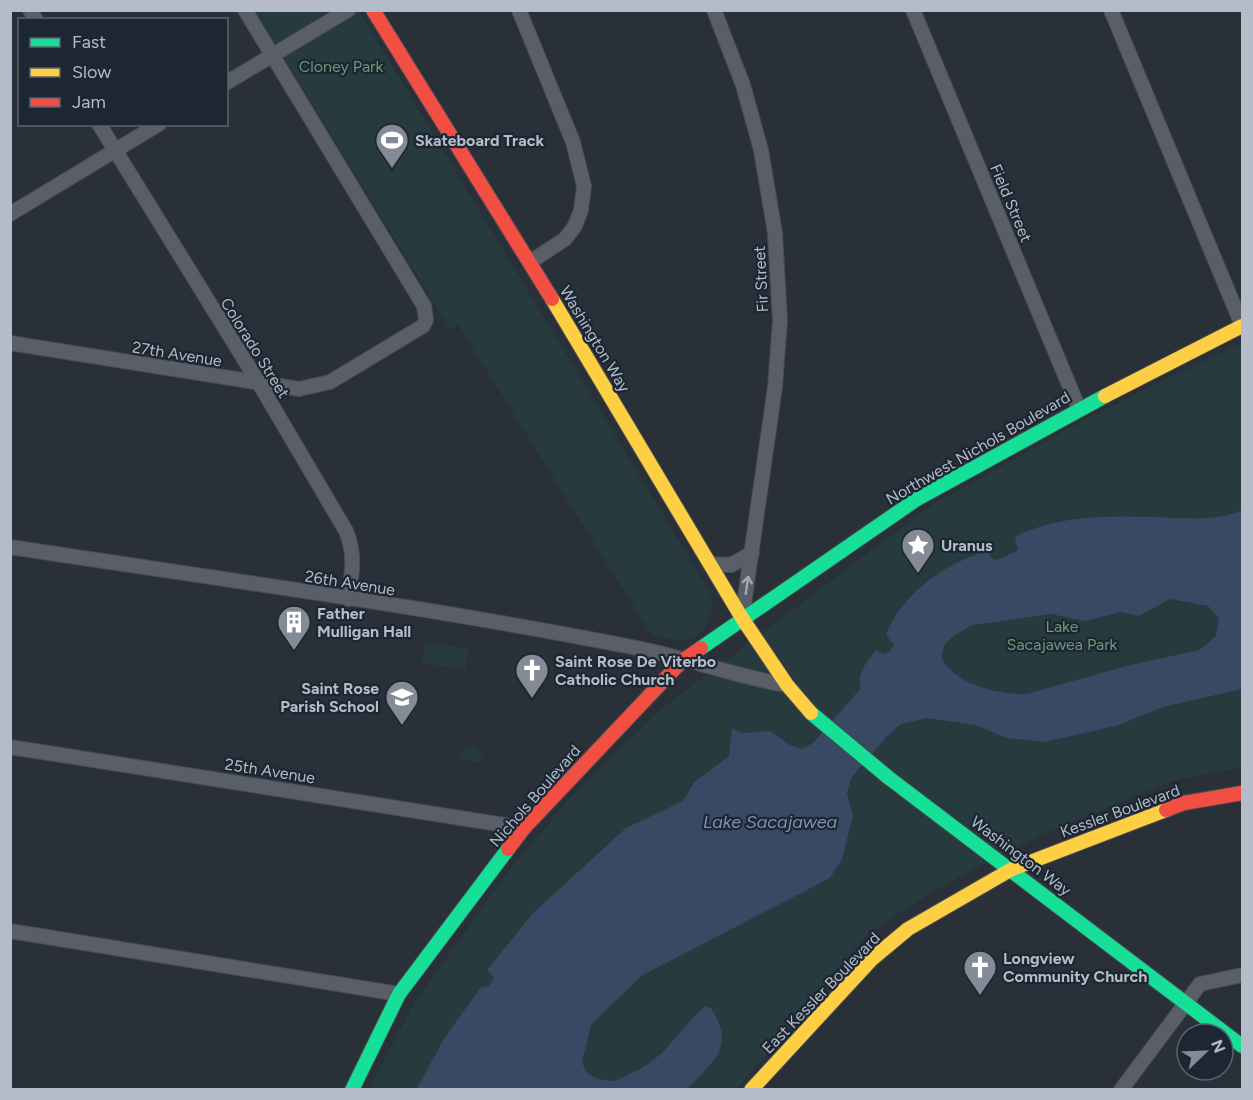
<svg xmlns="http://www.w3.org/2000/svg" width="1253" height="1100" font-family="Figtree,sans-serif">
<rect width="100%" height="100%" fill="#2a3038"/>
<path fill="#273a3e" d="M255,11H359L711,594C716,613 706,637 683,640C674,641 660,636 651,634L458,325L450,329Z
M1242,342V767L1175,780L1052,830L975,868L905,909L867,935L737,1089L368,1090L415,1002L510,869L572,796L661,709L932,505L1088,418Z
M425,642L469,649L465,670L422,663Z
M467,747L477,749L482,757L481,763L459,759L460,753Z"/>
<path fill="#384963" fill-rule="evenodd" d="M1242,510V689L1163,707L1119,725L1045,742L1007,738L975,725L927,718L901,724L887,736L851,778L847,793L853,816L842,859L830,878L641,976L591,1025L582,1062L586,1072L597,1079L615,1081L642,1068L661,1054L698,1012L706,1006L711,1008C736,1047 714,1061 687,1089L416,1090L445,1037L481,987L489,986L494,978L487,970L533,913L626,828L683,801L694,782L729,756L732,728L743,733L770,731L790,745L801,749L813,743L860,689C858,671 866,663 876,650L883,654L889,652L894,645L886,635C900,596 945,563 984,552H989L992,559L997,560L1018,550L1015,540L1018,535C1063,515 1106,516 1155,517C1184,518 1216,522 1242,510ZM1170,599L1208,606L1219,618L1216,636L1199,650L1126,666L1027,694C999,695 953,684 941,657L945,644L956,634L973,625L1051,614L1085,621L1121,612L1139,616Z"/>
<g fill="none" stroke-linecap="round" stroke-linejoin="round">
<defs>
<path id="street" d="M30,10L36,20
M519,10L573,142L584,186L581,210L575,226L565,239L530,262
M714,10L743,85L761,150L775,233L780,320L775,387L742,618
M913,10L1079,409
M1111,10L1242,325
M226,83L348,10
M99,124L260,385L346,531C356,555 352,574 348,599
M10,214L159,124
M10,343L299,389L330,382L423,326L426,320L424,306L245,10
M10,547C219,579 430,607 637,648C688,658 736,677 787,685
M710,564L731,565L752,553
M10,747L524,828
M10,931L399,994
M1121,1090L1200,984L1242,975"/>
<path id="fast" d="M701,648L917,499L1105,396
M811,713L889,778L1242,1046
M352,1090L399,994L508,849"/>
<path id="slow" d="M552,299L742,618L787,685L811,713
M1105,396L1242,326
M751,1090L872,959L908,929L1012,869L1166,810"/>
<path id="jam" d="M373,10L552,299
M1166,810L1184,803L1242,793
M508,849L524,828L682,661L701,648"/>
</defs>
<use href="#street" stroke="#484c53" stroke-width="16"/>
<use href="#fast" stroke="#484c53" stroke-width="16"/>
<use href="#slow" stroke="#484c53" stroke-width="16"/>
<use href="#jam" stroke="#484c53" stroke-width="16"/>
<use href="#street" stroke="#5a5e66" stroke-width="14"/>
<use href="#fast" stroke="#16e098" stroke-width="14"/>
<use href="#slow" stroke="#ffcf43" stroke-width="14"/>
<use href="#jam" stroke="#f24e42" stroke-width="14"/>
</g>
<defs><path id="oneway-shaft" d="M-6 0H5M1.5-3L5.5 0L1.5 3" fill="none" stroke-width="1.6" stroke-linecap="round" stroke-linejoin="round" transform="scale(1.5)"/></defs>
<use stroke="#a2a9b5" href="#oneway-shaft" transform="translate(747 585) rotate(-82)"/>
<defs>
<symbol id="stadium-pin" viewBox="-11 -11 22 30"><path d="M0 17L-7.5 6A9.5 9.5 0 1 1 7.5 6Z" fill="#848b96" stroke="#1d2633"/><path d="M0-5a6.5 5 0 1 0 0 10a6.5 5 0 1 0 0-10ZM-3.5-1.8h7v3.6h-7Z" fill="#fff"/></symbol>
<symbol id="sight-pin" viewBox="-11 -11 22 30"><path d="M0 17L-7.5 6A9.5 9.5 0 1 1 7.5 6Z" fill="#848b96" stroke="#1d2633"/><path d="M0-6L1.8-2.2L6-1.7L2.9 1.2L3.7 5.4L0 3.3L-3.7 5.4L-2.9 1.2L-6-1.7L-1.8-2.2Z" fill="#fff"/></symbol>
<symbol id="building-pin" viewBox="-11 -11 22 30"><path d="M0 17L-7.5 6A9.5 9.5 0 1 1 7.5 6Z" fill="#848b96" stroke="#1d2633"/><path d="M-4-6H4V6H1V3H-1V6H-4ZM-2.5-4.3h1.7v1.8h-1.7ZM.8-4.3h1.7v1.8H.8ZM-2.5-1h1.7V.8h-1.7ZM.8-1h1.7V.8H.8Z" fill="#fff"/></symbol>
<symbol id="church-pin" viewBox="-11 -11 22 30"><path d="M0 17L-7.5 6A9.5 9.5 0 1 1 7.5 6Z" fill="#848b96" stroke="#1d2633"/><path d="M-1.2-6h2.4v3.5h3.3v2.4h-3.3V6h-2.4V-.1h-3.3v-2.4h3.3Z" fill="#fff"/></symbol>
<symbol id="school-pin" viewBox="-11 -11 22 30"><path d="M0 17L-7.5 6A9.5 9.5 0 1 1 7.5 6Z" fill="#848b96" stroke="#1d2633"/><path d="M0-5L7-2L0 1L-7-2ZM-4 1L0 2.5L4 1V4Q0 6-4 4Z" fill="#fff"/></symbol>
</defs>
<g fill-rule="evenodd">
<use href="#stadium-pin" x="373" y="121" width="38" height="52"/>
<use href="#sight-pin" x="899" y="526" width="38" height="52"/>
<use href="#building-pin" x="275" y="603" width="38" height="52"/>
<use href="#church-pin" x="513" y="651" width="38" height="52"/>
<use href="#school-pin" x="383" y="678" width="38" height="52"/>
<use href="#church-pin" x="961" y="948" width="38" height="52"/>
</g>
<g text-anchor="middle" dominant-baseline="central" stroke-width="4.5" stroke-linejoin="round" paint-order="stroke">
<g font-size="16" fill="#6b9a76" stroke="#1d2633">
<text x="341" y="66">Cloney Park</text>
<text x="1062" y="626">Lake<tspan x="1062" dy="18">Sacajawea Park</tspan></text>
</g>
<g font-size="16" font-weight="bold" fill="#b4bcc9" stroke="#1d2633" text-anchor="start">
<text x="415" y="140">Skateboard Track</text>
<text x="941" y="545">Uranus</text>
<text x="317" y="613">Father<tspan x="317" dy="18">Mulligan Hall</tspan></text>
<text x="555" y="661">Saint Rose De Viterbo<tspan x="555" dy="18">Catholic Church</tspan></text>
<text x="379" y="688" text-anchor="end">Saint Rose<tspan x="379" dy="18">Parish School</tspan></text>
<text x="1003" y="958">Longview<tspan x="1003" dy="18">Community Church</tspan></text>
</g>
<g font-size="16" fill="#b4bcc9" stroke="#1d2633">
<text transform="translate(1011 203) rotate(67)">Field Street</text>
<text transform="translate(761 279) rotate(-93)">Fir Street</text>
<text transform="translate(595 339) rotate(59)">Washington Way</text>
<text transform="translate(255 348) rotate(58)">Colorado Street</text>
<text transform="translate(177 354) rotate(9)">27th Avenue</text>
<text transform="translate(978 448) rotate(-30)">Northwest Nichols Boulevard</text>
<text transform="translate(350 583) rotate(9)">26th Avenue</text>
<text transform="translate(270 771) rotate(9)">25th Avenue</text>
<text transform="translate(535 796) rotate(-49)">Nichols Boulevard</text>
<text transform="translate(1120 811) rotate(-20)">Kessler Boulevard</text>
<text transform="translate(1021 856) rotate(37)">Washington Way</text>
<text transform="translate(821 993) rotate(-46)">East Kessler Boulevard</text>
</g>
<g font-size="18" font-style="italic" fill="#7c92b1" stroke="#1d2633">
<text x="770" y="822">Lake Sacajawea</text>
</g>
</g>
<rect width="1253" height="1100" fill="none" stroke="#b4bcc9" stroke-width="24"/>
<rect x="18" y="18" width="210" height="108" fill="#1d2633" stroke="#59626f" stroke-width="1.5"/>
<rect x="30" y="38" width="30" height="9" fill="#16e098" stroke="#59626f" stroke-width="1.5"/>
<text x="72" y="48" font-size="18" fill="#b4bcc9">Fast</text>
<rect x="30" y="68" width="30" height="9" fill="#ffcf43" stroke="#59626f" stroke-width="1.5"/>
<text x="72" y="78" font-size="18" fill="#b4bcc9">Slow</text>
<rect x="30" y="98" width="30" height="9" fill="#f24e42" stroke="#59626f" stroke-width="1.5"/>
<text x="72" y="108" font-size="18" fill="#b4bcc9">Jam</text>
<g transform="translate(1205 1052) rotate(67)"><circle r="28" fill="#1d2633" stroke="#59626f" stroke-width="1.5"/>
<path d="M0-4.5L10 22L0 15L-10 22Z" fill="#848b96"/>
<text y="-9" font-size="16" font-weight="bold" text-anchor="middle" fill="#b4bcc9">N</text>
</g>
</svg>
